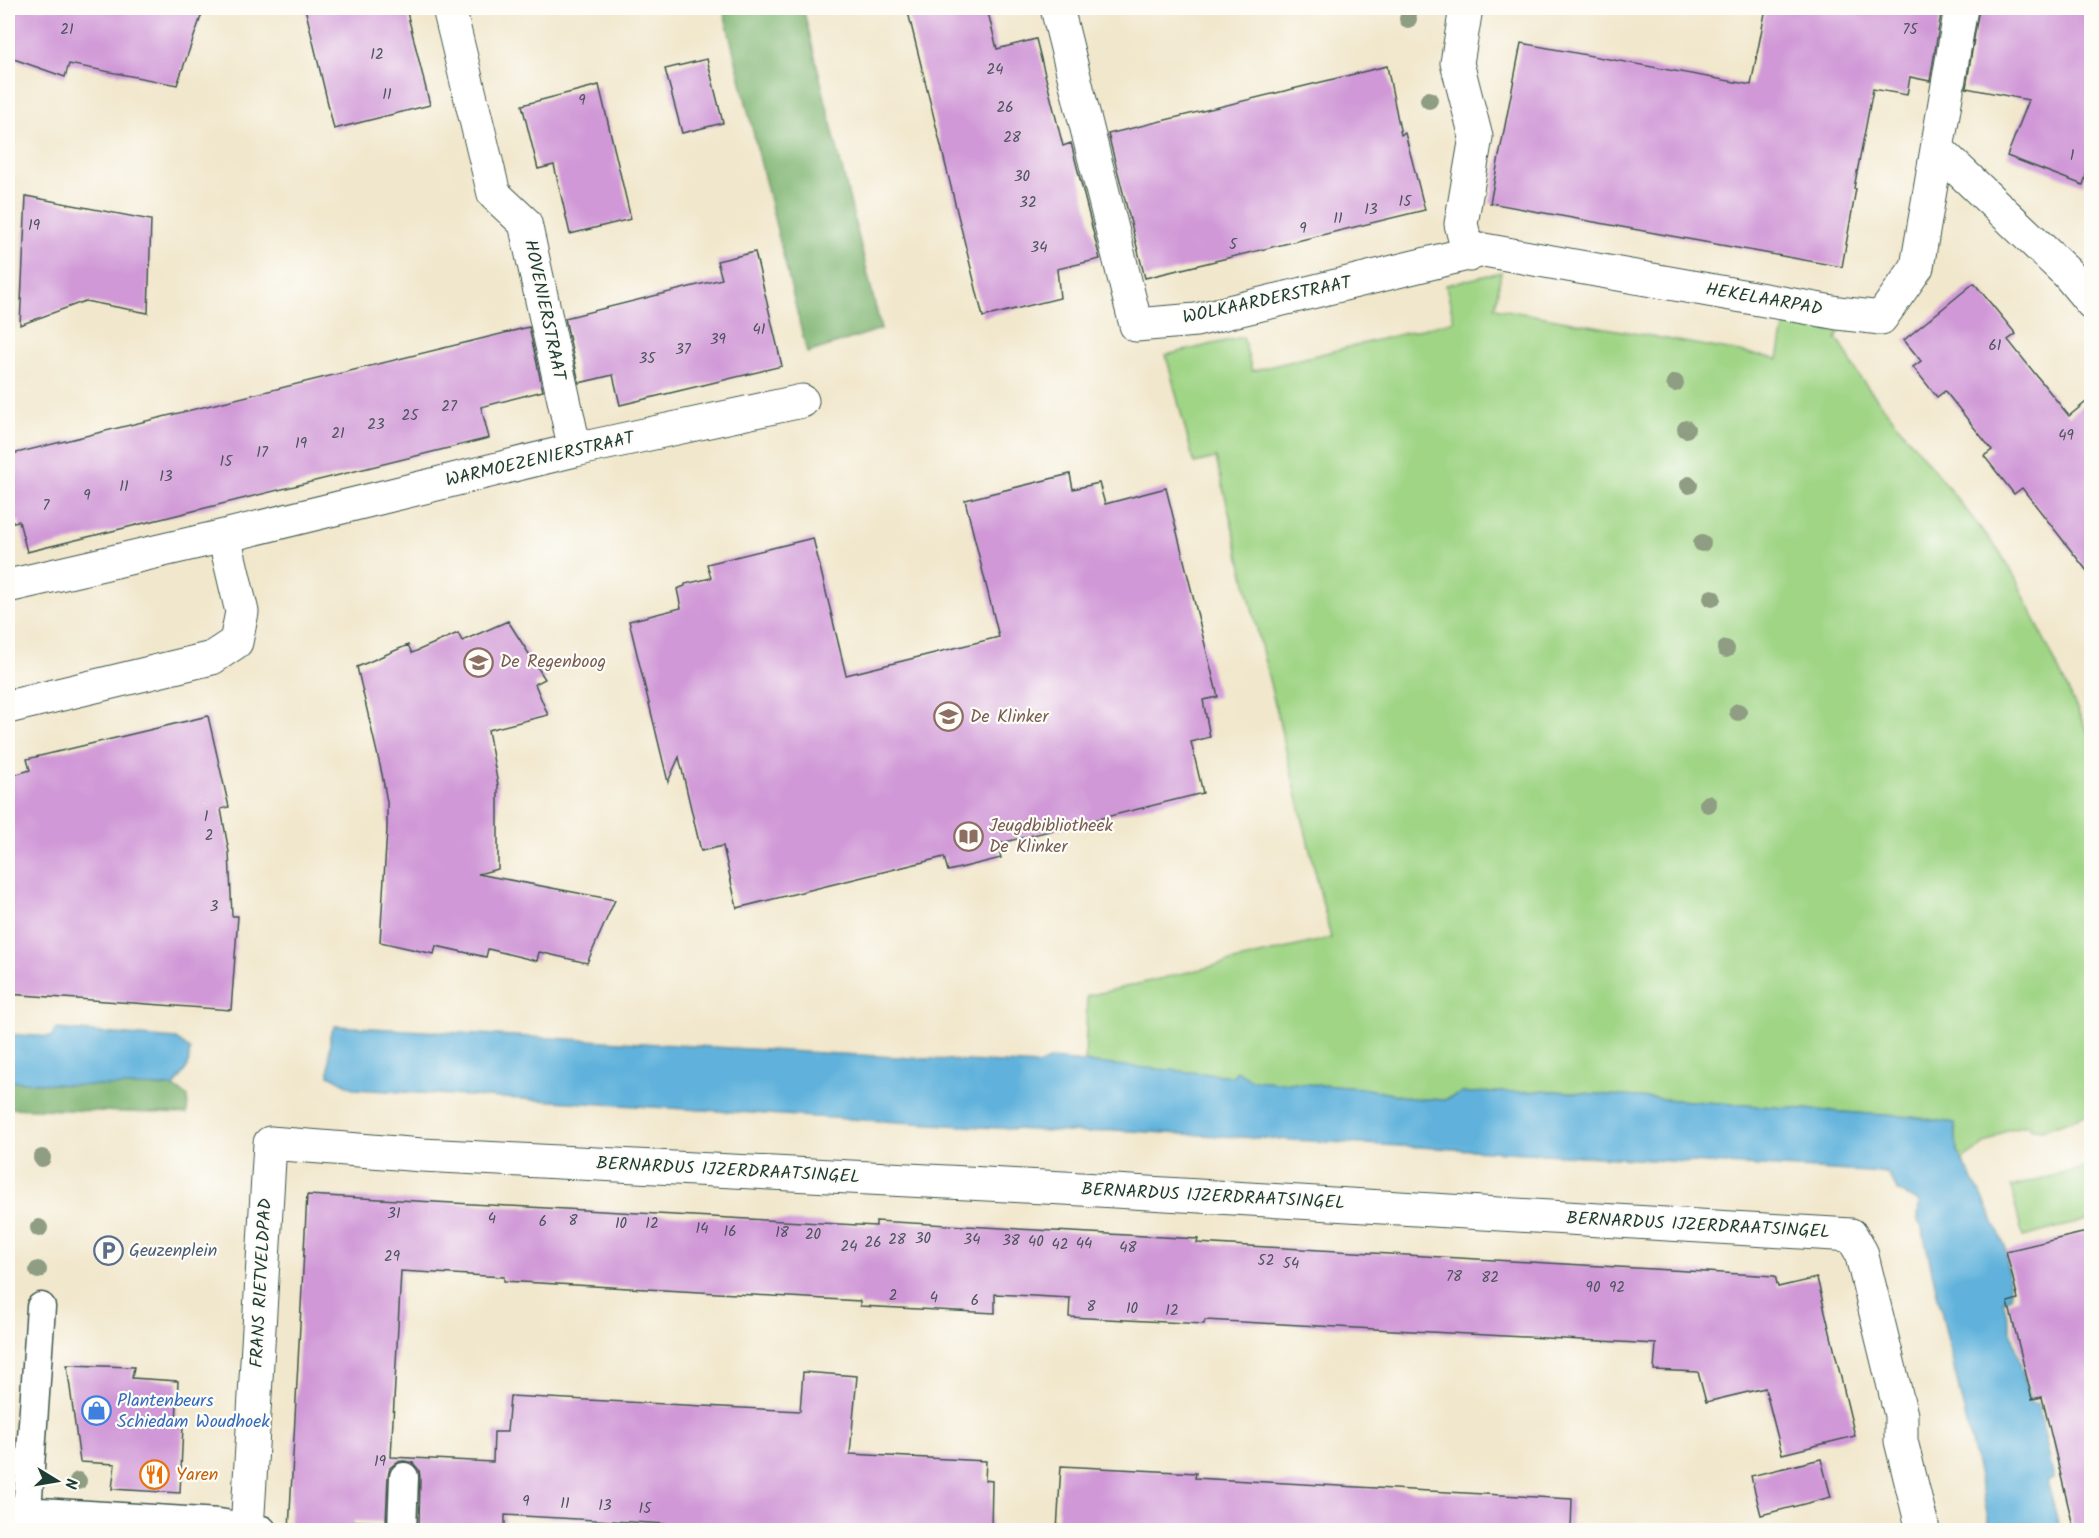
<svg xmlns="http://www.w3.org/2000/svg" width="2099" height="1538" font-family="Kalam,sans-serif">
<rect width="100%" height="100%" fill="#fdfcf7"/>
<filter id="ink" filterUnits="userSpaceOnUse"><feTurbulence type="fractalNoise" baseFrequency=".0167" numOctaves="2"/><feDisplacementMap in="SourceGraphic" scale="12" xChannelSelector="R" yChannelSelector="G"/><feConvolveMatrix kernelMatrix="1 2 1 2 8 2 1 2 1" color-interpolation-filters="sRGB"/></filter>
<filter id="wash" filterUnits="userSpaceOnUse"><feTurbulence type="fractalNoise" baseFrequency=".008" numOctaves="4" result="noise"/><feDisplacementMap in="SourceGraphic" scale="24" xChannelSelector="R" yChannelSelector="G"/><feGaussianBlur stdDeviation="1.35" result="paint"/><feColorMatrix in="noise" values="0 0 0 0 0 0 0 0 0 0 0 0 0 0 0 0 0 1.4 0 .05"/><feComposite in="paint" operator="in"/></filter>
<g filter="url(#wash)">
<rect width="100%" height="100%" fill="#f1e7cc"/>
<path fill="#a0d586" stroke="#60895d" stroke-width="1.5" d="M1501,272L1495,308L1778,359L1785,322L1839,332L1836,340L1841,343L1858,375L1998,550L2015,577L2091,739V1113L2042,1130L2029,1128L2028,1125L2006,1130L1962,1160L1957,1151L1955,1123L1911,1117L1555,1091L1462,1093L1444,1100L1411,1098L1362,1088L1251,1080L1238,1071L1233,1076L1147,1070L1085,1062L1087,996L1331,938L1216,458L1194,463L1166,355L1243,337L1252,371L1454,321L1446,285Z
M2091,1166V1219L2023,1237L2011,1187Z"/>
<path fill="#80b673" stroke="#507a54" stroke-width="1.5" d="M723,8H803L881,329L807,353Z
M8,1078L174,1087L188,1097L187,1114L8,1108Z"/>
<path fill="#61b2dc" stroke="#407888" stroke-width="1.5" d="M335,1026L1038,1065L1051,1059L1233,1076L1237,1071L1251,1080L1362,1088L1411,1098L1444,1100L1462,1093L1555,1091L1911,1117L1955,1123L1957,1151L1984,1200L2005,1247L2011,1297L2003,1300L2031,1404L2038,1403L2054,1479L2047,1481L2060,1530H1991L1922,1227L1918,1222L1919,1202L1898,1191L1887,1173L1112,1130L1089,1133L1047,1131L355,1089L329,1075L330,1035Z
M55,1029L176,1039L190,1049L188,1066L174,1087L70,1085L8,1081V1034L52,1037Z"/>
<g id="blocks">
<path fill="#d098d7" d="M8,8H204L177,85L69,64L65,77L8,57Z
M305,8H406L430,105L334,129Z
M907,8H987L997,49L1036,39L1063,146L1071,143L1100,259L1057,269L1060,298L983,317Z
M1766,8H1942L1930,81L1910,77L1907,95L1873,89L1854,188L1856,189L1842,267L1490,203L1521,43L1751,85Z
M1979,8H2091V160L2083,185L2007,156L2029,100L1966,88Z
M707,59L723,123L682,133L665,69Z
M1387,66L1401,135L1405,133L1425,210L1145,278L1108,134Z
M599,85L631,219L570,234L554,165L538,169L522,105Z
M26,196L151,220L148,313L85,301L20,325Z
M755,252L782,366L620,405L613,375L579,383L565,318L722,279L717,261Z
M1974,283L2016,334L2008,340L2069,416L2091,398V576L2022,488L2014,494L1984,456L1992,450L1945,391L1937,397L1913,367L1921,361L1904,340Z
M529,327L543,391L481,407L489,438L27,552L19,521L8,523V455Z
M1070,474L1073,489L1099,483L1105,504L1166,488L1218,697L1203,700L1210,737L1191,742L1203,793L997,844L1001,858L948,871L944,857L737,908L723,846L701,851L679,757L668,782L629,621L681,608L677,589L685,586V584L711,578L707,564L813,538L846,675L999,637L965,500Z
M508,621L545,679L535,684L548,715L488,730L498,785V869L478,874L615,900L587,963L539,952L537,961L488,949L486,957L436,946L434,954L380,942L387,830V802L382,774L357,667L408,645L412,653L458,633L462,641Z
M208,716L229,807L221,809L229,852L232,916H238L231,1010L8,994V777L30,770L27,759Z
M307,1195L876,1226V1221L1198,1239L1197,1243L1775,1276L1778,1287L1817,1278L1855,1436L1782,1454L1765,1388L1706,1402L1698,1372L1654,1370L1656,1344L1205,1320L1204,1324L1069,1317L1070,1298L995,1294V1313L860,1306V1301L504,1281V1277L401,1271L391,1457L493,1462L494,1432H507L510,1396L800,1411L803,1372L857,1376L850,1454L986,1461L985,1480L992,1481L991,1530H774L505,1515V1529L492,1528V1530L434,1529V1525L419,1524L420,1478L419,1470L413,1463L404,1461L397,1462L390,1468L388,1476L386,1522L354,1521V1530H289Z
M2091,1231V1530H2074L2042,1397L2032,1399L2020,1350L2008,1302L2018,1299L2006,1251Z
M67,1365L134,1367L132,1378L178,1381L176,1425L183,1426L180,1493L112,1489L115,1464L80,1462Z
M1821,1459L1831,1497L1761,1515L1751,1476Z
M1061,1466L1196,1473L1195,1478L1572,1499L1571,1530H1057Z"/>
</g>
</g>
<g filter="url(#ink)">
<use href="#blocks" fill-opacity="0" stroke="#3e564b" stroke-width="1.5"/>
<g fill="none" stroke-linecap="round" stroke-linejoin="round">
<defs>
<path id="pedestrian" d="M8,1510L219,1523L262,1530
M27,1511L41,1307
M402,1530L404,1477"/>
<path id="minor" d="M449,8L494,194L525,223L575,450
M1057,8L1136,325L1196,320L1484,250L1838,313L1881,318L1917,267L1961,8
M1466,8L1457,63L1476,137L1461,224L1469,255
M1937,149L2067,273L2092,303
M8,586L224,536L575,450L802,401
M8,707L212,658L236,642L242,612L224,536
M247,1530L270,1143L422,1155L1064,1188L1851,1235L1861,1252L1901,1415V1441L1923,1530"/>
</defs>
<use href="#pedestrian" stroke="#3e564b" stroke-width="31"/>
<use href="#minor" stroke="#3e564b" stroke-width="35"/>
<use href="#pedestrian" stroke="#fff" stroke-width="28"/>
<use href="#minor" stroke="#fff" stroke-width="33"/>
</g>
<g fill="#8f9e83">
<circle cx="1408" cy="19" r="9"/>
<circle cx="1429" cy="100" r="9"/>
<circle cx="1675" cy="383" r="9"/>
<circle cx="1686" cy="429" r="9"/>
<circle cx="1689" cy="485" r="9"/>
<circle cx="1702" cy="543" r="9"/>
<circle cx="1712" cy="598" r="9"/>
<circle cx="1726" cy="649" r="9"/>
<circle cx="1738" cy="712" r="9"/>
<circle cx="1708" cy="804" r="9"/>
<circle cx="42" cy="1158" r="9"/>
<circle cx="39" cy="1228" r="9"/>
<circle cx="38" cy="1270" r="9"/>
<circle cx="78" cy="1481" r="9"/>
</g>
</g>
<defs>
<symbol id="school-ring" viewBox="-11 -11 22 22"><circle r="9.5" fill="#fdfcf7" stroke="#8d6e63" stroke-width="1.5"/><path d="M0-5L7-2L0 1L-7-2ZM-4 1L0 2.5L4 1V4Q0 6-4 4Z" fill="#8d6e63"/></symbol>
<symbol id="library-ring" viewBox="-11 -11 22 22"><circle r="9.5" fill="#fdfcf7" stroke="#8d6e63" stroke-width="1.5"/><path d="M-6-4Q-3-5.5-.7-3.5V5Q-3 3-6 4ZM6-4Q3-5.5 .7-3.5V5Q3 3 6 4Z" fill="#8d6e63"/></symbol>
<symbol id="parking-ring" viewBox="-11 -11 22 22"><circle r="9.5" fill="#fdfcf7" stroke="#5c6f8a" stroke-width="1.5"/><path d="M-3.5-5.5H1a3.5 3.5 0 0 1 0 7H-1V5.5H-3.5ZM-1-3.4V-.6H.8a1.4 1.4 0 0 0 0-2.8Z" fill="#5c6f8a"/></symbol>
<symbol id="shop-ring" viewBox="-11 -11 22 22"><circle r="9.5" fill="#fdfcf7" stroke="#3f7fe0" stroke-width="1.5"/><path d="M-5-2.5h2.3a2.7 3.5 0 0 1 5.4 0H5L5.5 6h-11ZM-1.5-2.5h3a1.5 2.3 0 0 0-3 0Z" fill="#3f7fe0"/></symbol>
<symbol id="restaurant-ring" viewBox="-11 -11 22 22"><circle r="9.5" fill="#fdfcf7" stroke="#e8710a" stroke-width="1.5"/><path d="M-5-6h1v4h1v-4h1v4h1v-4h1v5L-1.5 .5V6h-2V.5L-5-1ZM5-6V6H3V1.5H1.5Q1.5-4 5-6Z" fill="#e8710a"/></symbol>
</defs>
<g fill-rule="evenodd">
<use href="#school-ring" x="462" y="646" width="33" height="33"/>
<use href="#school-ring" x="932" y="700" width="33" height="33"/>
<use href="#library-ring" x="952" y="820" width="33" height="33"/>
<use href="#parking-ring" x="92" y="1234" width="33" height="33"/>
<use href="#shop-ring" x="80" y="1394" width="33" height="33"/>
<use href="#restaurant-ring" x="138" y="1458" width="33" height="33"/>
</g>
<g text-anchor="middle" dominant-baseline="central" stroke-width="4.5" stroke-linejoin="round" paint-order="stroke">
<g font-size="15" fill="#4b545d">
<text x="67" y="30">21</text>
<text x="1910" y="30">75</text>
<text x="377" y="55">12</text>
<text x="995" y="70">24</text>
<text x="387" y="95">11</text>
<text x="582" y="101">9</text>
<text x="1005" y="108">26</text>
<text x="1012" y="138">28</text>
<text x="2072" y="156">1</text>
<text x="1022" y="177">30</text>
<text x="1405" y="202">15</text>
<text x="1028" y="203">32</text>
<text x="1371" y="210">13</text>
<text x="1338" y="219">11</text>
<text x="34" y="226">19</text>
<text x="1303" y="229">9</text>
<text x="1233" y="245">5</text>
<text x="1039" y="248">34</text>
<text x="759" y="330">41</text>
<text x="718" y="340">39</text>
<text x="1995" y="346">61</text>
<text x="683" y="350">37</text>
<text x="647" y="359">35</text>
<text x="449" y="407">27</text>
<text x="410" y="416">25</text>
<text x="376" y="425">23</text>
<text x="338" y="434">21</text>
<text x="2066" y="436">49</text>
<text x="301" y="444">19</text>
<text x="262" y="453">17</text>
<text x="226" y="462">15</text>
<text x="166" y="477">13</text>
<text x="124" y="487">11</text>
<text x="87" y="496">9</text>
<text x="46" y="506">7</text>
<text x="206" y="817">1</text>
<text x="209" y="836">2</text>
<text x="214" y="907">3</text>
<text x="394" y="1214">31</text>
<text x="492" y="1219">4</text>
<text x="573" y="1221">8</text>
<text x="543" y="1222">6</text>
<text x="621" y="1224">10</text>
<text x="652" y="1224">12</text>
<text x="702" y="1229">14</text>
<text x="730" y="1232">16</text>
<text x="782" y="1233">18</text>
<text x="813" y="1235">20</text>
<text x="923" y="1239">30</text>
<text x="897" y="1240">28</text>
<text x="972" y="1240">34</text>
<text x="1011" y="1241">38</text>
<text x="1036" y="1242">40</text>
<text x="873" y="1243">26</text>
<text x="1084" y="1244">44</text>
<text x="1060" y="1245">42</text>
<text x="849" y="1247">24</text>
<text x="1128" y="1248">48</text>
<text x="392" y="1257">29</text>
<text x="1266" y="1261">52</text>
<text x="1291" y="1264">54</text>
<text x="1454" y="1277">78</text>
<text x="1490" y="1278">82</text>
<text x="1593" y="1288">90</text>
<text x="1617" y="1288">92</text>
<text x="893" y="1296">2</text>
<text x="934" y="1298">4</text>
<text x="975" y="1301">6</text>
<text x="1091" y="1307">8</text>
<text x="1132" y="1309">10</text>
<text x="1172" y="1311">12</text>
<text x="380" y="1462">19</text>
<text x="526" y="1502">9</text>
<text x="565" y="1504">11</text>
<text x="605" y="1506">13</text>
<text x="645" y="1509">15</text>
</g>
<g font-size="18" fill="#1f3d34" stroke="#fdfcf7">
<text transform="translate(1764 300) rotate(10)">HEKELAARPAD</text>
<text transform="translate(1267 301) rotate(-12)">WOLKAARDERSTRAAT</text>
<text transform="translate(544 310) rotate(78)">HOVENIERSTRAAT</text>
<text transform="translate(540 460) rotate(-13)">WARMOEZENIERSTRAAT</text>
<text transform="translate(728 1171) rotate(3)">BERNARDUS IJZERDRAATSINGEL</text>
<text transform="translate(1213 1197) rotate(3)">BERNARDUS IJZERDRAATSINGEL</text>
<text transform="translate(1698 1226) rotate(3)">BERNARDUS IJZERDRAATSINGEL</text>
<text transform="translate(262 1283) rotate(-87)">FRANS RIETVELDPAD</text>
</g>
<g font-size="18" fill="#785e54" stroke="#fdfcf7" text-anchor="start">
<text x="500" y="662">De Regenboog</text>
<text x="970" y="717">De Klinker</text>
<text x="989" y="826">Jeugdbibliotheek<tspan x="989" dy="21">De Klinker</tspan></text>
</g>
<g font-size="18" fill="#4e5e75" stroke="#fdfcf7" text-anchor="start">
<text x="129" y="1251">Geuzenplein</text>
</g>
<g font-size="18" fill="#366cbe" stroke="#fdfcf7" text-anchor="start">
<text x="117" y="1401">Plantenbeurs<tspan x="117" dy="21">Schiedam Woudhoek</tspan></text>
</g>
<g font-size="18" fill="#c56008" stroke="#fdfcf7" text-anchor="start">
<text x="176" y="1475">Yaren</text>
</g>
</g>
<rect width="2099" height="1538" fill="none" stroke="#fdfcf7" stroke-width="30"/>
<g transform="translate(57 1481) rotate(101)" stroke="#fdfcf7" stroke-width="4.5" paint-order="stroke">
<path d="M0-4.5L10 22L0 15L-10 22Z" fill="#1f3d34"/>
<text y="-9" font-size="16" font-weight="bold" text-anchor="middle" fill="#1f3d34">N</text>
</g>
</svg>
